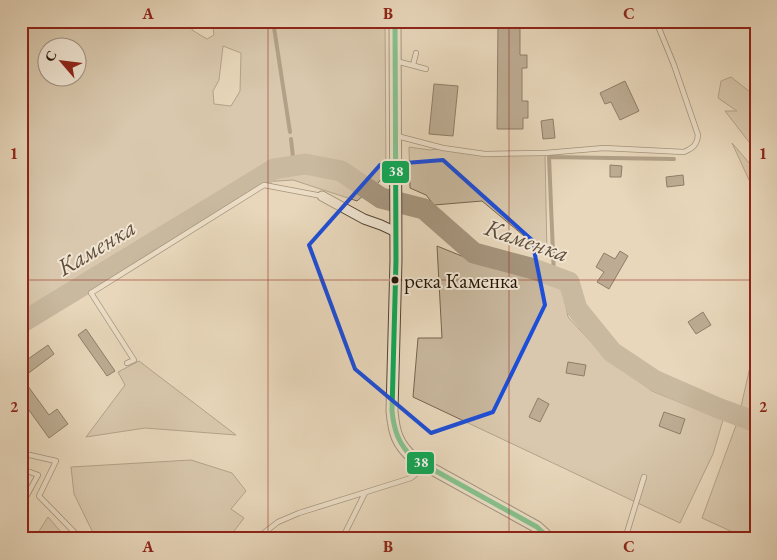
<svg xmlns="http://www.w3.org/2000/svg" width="777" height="560" font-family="'EB Garamond',serif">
<rect width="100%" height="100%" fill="#e8d7bb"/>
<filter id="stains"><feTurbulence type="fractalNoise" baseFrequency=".004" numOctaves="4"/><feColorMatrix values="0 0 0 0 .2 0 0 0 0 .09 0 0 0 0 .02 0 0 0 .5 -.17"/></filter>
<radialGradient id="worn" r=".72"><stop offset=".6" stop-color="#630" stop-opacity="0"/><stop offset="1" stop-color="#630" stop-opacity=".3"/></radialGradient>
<path fill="#c7b69c" stroke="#75644f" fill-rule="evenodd" d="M21,21H193L192,30L207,39L214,35L212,21H385L386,173L378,183L357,201L293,180L263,182L21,325ZM223,46L241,53L240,91L231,106L214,104L213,91L219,80ZM48,48H78V78H48Z
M731,77L750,92L756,91V151L725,111H737L718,98L721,81Z
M732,143L756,171V195Z
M409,147L430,150L443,148L485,154L545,153L547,255L482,201L434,205L426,195L410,188Z
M437,246L469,259L534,277L562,288L568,317L605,357L652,391L723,420L713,454L680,523L413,397L418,338H442Z
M752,358L756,359V530L748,539L702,518L738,420Z
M139,361L236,435L145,428L86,437L125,385L118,372Z
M191,460L232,473L246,491L231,509L244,518L228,539H167L160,533L146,539H96L74,494L71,467Z
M48,517L67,539H34Z"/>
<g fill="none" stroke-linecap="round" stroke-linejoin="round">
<path stroke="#71604b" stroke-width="4" d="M273,21L290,132
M291,139L294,166
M554,277L549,157L674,159"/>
<path stroke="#a5947c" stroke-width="21" d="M21,323L274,169L305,164L341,171L381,198L424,209L474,253L534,269L569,282L577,309L612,352L654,380L718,408L756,422"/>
</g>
<path fill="#897862" stroke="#231202" d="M498,21H520V55H527V68H522V101H528V118H523V129H497Z
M625,81L639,111L620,120L611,102L605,104L600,93Z
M434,84L458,86L453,136L429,134Z
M553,119L555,138L543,139L541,121Z
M610,165L622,166L621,177H610Z
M683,175L684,185L667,187L666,177Z
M620,251L628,256L609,289L597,282L604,272L596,267L604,253L615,259Z
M703,312L711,325L696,334L688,322Z
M86,329L115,371L107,376L78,335Z
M48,345L54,354L22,378L49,415L57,409L68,424L49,438L21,399V364Z
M568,362L586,365L584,376L566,373Z
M538,398L549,404L540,422L529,417Z
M664,412L685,419L680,434L659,426Z"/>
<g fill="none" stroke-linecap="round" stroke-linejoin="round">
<defs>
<path id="service" d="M658,26L671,21
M396,61L426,69
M413,65L416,53
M397,136L443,148L485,154L545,153L604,148L684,152C693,148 697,145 698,135L674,65L656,21
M127,363L134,360L91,293L264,185L322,196
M21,453L56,461L39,496L81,539
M21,471L30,472L38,475L21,506
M256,539L278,522L299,513L411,478L425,467
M342,539L365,493
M625,539L644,477"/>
<path id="minor" d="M322,196L364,219L381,225L396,232"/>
<path id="tertiary" d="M395,21L396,260L392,411C394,433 397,444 414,459L537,527L550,539"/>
</defs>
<use href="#service" stroke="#544330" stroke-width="6"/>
<use href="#minor" stroke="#544330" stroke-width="11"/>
<use href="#tertiary" stroke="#544330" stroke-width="13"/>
<use href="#service" stroke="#f0e5d3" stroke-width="4.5"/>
<use href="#minor" stroke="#f0e5d3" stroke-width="9"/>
<use href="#tertiary" stroke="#f0e5d3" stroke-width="11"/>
<defs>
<path id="bus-1" d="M395,21L396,260L392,411C394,431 399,445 414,459L537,527L550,539"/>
</defs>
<use href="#bus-1" stroke="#f0e5d3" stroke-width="9"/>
<use href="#bus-1" stroke="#10a855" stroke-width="5"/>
</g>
<path d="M0 0H777V560H0ZM443,160L532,240L545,305L493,412L431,433L355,369L309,245L380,165Z" fill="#e8d7bb" fill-opacity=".55" fill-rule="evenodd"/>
<path fill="none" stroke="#1d4ed8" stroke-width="4" stroke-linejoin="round" d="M443,160L532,240L545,305L493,412L431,433L355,369L309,245L380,165Z"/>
<path fill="none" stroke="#8f2418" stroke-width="1" stroke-opacity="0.55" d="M268,21V539M509,21V539M21,280H756"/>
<circle fill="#231202" stroke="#f0e5d3" stroke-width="2" cx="395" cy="280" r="4.5"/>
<g text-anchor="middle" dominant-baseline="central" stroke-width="4" stroke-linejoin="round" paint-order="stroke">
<g font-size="21" fill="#231202" stroke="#f0e5d3" text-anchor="start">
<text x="404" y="280">река Каменка</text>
</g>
<g font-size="24" font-style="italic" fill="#5e4c39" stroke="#f0e5d3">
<text transform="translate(527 240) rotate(19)">Каменка</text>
<text transform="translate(96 247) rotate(-31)">Каменка</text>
</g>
</g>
<g stroke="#f0e5d3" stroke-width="2">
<rect x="381" y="160" width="29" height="24" rx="5" fill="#10a855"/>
<rect x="406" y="451" width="29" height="24" rx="5" fill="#10a855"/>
</g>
<g font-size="14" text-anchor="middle" font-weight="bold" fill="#fff">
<text x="396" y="176">38</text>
<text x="421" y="467">38</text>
</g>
<rect width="777" height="560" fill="none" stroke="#e8d7bb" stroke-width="55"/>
<g transform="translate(62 62) rotate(298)"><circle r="24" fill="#f0e5d3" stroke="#9e917f"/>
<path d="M0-4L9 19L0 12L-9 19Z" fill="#8f2418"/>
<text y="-8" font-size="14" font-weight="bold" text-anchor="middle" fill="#231202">С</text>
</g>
<rect x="28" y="28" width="722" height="504" fill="none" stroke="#8f2418" stroke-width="2"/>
<g font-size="16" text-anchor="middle" font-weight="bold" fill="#8f2418">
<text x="148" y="19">A</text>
<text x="388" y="19">B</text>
<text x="629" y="19">C</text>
<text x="14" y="159">1</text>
<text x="763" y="159">1</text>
<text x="14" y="412">2</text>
<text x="763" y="412">2</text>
<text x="148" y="552">A</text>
<text x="388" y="552">B</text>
<text x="629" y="552">C</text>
</g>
<rect width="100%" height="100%" filter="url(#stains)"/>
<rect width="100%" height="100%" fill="url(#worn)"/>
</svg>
